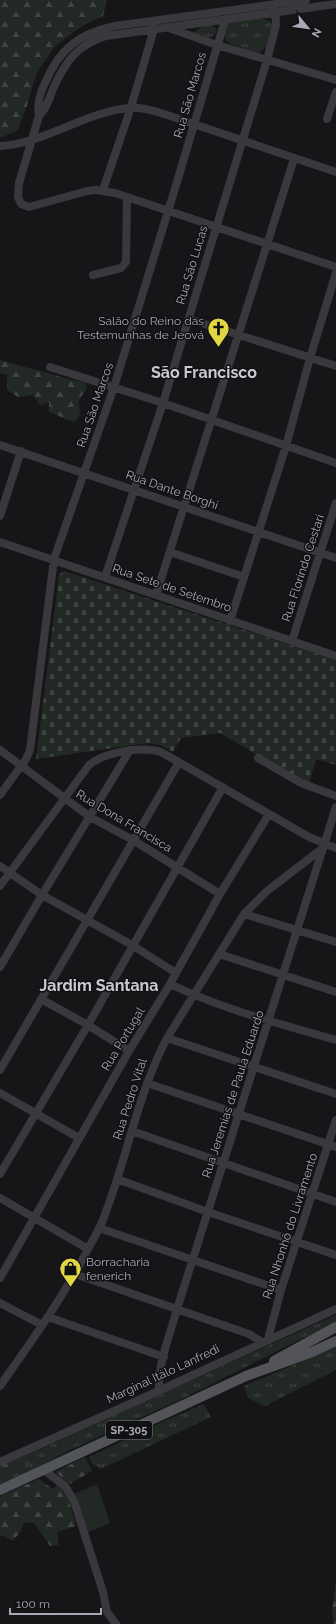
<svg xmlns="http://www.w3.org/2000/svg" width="336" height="1624" font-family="Raleway,sans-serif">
<defs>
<pattern id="grass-tufts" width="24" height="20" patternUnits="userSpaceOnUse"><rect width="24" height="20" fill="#222925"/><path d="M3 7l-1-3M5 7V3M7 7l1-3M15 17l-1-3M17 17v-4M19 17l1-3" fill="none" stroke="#3f4542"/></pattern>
<pattern id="forest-firs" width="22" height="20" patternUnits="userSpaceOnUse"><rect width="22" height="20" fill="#222925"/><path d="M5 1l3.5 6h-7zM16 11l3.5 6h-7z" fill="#3f4542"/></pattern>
<pattern id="cemetery-stones" width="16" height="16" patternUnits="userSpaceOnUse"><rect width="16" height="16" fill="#222925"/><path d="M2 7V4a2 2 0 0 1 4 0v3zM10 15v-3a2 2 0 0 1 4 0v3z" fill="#3f4542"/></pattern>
</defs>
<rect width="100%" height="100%" fill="#161517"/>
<path fill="url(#grass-tufts)" d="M261,18L270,21L272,24C270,35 268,53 255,53L227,42C223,37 224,28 229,23Z
M210,24L217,29L215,35C208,40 202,36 194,33L204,25Z
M336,1315V1323L332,1326L305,1337L184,1398L70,1450L36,1468L0,1484V1472L4,1473L12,1470V1467L21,1465L30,1461L32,1457L29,1454C131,1408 233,1361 336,1315Z
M336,1347V1370L265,1406L248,1398L244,1386Z
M204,1404L211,1417L101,1469L92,1464L89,1457L162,1422Z"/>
<path fill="url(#forest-firs)" d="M0,0H107L103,16L82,26L54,47L36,74L27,106L18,130L0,138Z
M0,360L76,381L85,382L87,388L79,400L80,414L75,422C65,420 59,415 49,412V402L41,406L33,395L18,397L7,390V375L0,373Z
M29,1454L32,1457C29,1466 21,1464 13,1467L12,1470L4,1473L0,1472V1465Z
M85,1457L92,1471L70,1484L55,1472Z
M39,1479L53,1489L58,1484L68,1497L76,1526L57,1532L59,1545L50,1546L34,1523L24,1522L21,1531L13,1541L2,1535L0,1536V1496Z
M336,1582V1624H334L332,1611Z"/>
<path fill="url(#cemetery-stones)" d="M64,571L336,660V765L316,759L309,783H305L220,733L181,738L173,752L160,745L148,743L36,759L59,576L61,573Z"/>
<path fill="#222925" d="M97,1484L110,1523L87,1533L74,1494Z"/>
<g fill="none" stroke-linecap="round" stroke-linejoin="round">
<path stroke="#39393d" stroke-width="8" d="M306,0L115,26C80,33 59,49 45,83C40,93 37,105 39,116L19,183L18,197L21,204L29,207L87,191L96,190L115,193L336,267
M169,28L217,45L336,80
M39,116C47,108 49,99 53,89C65,62 77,45 106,36L336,4
M327,119L336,92
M0,146C43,144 87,111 130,108C140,107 151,110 161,113L336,172
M103,190L131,107L154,29V25
M93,275L121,268L126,262L127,197
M189,319L336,366
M50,367L163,403L336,463
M0,445L336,558
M0,516L21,451
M0,542L336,656
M170,552L244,577
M105,577L163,403L267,60L276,25L275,4
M156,595L294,159
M230,621L286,446L310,358L336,273
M292,641L336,503
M0,750L90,817L133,840L220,894
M258,758L301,783L336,796
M0,795L26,759L30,750L54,559L114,387L177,182L225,20
M0,866L42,895L132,945L176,973
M0,886L89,765C104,752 142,746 161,752L309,837L336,848
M244,914L336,942
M219,954L336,992
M0,967L42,895L130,750
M170,984C222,1009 280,1024 336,1040
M41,999L88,1025L129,1051
M167,1038L336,1094
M0,1070L179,762
M147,1083L336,1147
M0,1093L79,1138
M132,1131L336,1202
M0,1174L88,1025L223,787
M117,1179L208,1212L336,1255
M0,1198L88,1249
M99,1228L281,1290
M75,1274L249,1334L262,1342
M0,1278L129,1051L170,984L220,894L269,814
M0,1303L42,1325
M48,1317L164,1357
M268,1339L281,1290L336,1120
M0,1386C31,1342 62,1299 87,1251C91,1243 96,1235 100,1227C126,1165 136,1097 167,1038L244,914L267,891L323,848
M159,1390C158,1363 170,1335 177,1309L336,807
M0,1462L141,1399L336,1309
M44,1470L65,1486L74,1501L103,1592L107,1612L116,1624"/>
<path stroke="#53535a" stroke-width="10" d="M274,1361L336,1327
M0,1490L246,1376L312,1352L336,1341"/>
</g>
<defs>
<symbol id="church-pin" viewBox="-11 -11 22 30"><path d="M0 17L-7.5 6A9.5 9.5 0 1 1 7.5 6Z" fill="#e2d742" stroke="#111012"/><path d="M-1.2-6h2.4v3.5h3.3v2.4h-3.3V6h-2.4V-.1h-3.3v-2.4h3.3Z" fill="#111"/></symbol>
<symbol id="shop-pin" viewBox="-11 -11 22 30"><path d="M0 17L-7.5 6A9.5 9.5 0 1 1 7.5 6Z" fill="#e2d742" stroke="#111012"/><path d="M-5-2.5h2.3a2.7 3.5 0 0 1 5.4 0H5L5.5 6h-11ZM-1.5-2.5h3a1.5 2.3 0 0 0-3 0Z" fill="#111"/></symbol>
</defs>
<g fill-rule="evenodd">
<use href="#church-pin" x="206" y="316" width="25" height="34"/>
<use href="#shop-pin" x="58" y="1256" width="25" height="34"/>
</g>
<g text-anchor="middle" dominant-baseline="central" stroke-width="3" stroke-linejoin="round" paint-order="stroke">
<rect fill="#111012" stroke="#7b7b85" stroke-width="1" x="106" y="1421" width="46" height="18" rx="3"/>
<g font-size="11" font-weight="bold" fill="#a8a9b6">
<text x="129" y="1430">SP-305</text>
</g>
<g font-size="12" fill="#a8a9b6" stroke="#111012">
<text transform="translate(190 95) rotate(-74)">Rua São Marcos</text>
<text transform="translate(192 265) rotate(-73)">Rua São Lucas</text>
<text transform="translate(95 405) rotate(-71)">Rua São Marcos</text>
<text transform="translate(172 490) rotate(19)">Rua Dante Borghi</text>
<text transform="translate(303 568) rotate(-72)">Rua Florindo Cestari</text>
<text transform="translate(172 588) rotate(19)">Rua Sete de Setembro</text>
<text transform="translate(124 821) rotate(31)">Rua Dona Francisca</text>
<text transform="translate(123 1039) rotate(-59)">Rua Portugal</text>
<text transform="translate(233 1094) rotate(-72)">Rua Jeremias de Paula Eduardo</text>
<text transform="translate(130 1099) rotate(-72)">Rua Pedro Vital</text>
<text transform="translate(290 1226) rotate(-72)">Rua Nhonhô do Livramento</text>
<text transform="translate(163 1374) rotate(-25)">Marginal Itálo Lanfredi</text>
</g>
<g font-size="12" fill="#a8a9b6" stroke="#111012" text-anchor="end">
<text x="204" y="321">Salão do Reino das<tspan x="204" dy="14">Testemunhas de Jeová</tspan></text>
<text x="86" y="1262" text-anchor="start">Borracharia<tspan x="86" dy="14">fenerich</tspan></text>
</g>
<g font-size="16" font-weight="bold" fill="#c9c9d2" stroke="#111012">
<text x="204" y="372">São Francisco</text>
<text x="99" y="985">Jardim Santana</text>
</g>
</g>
<g transform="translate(308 28) rotate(119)" stroke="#111012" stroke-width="3" paint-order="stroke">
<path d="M0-3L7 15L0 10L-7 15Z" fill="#a8a9b6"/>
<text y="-6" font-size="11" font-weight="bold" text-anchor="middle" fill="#a8a9b6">N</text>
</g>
<path d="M10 1608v6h91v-6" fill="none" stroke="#a8a9b6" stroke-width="2"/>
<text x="16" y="1608" font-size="12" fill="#a8a9b6" stroke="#111012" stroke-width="3" paint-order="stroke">100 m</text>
</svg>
